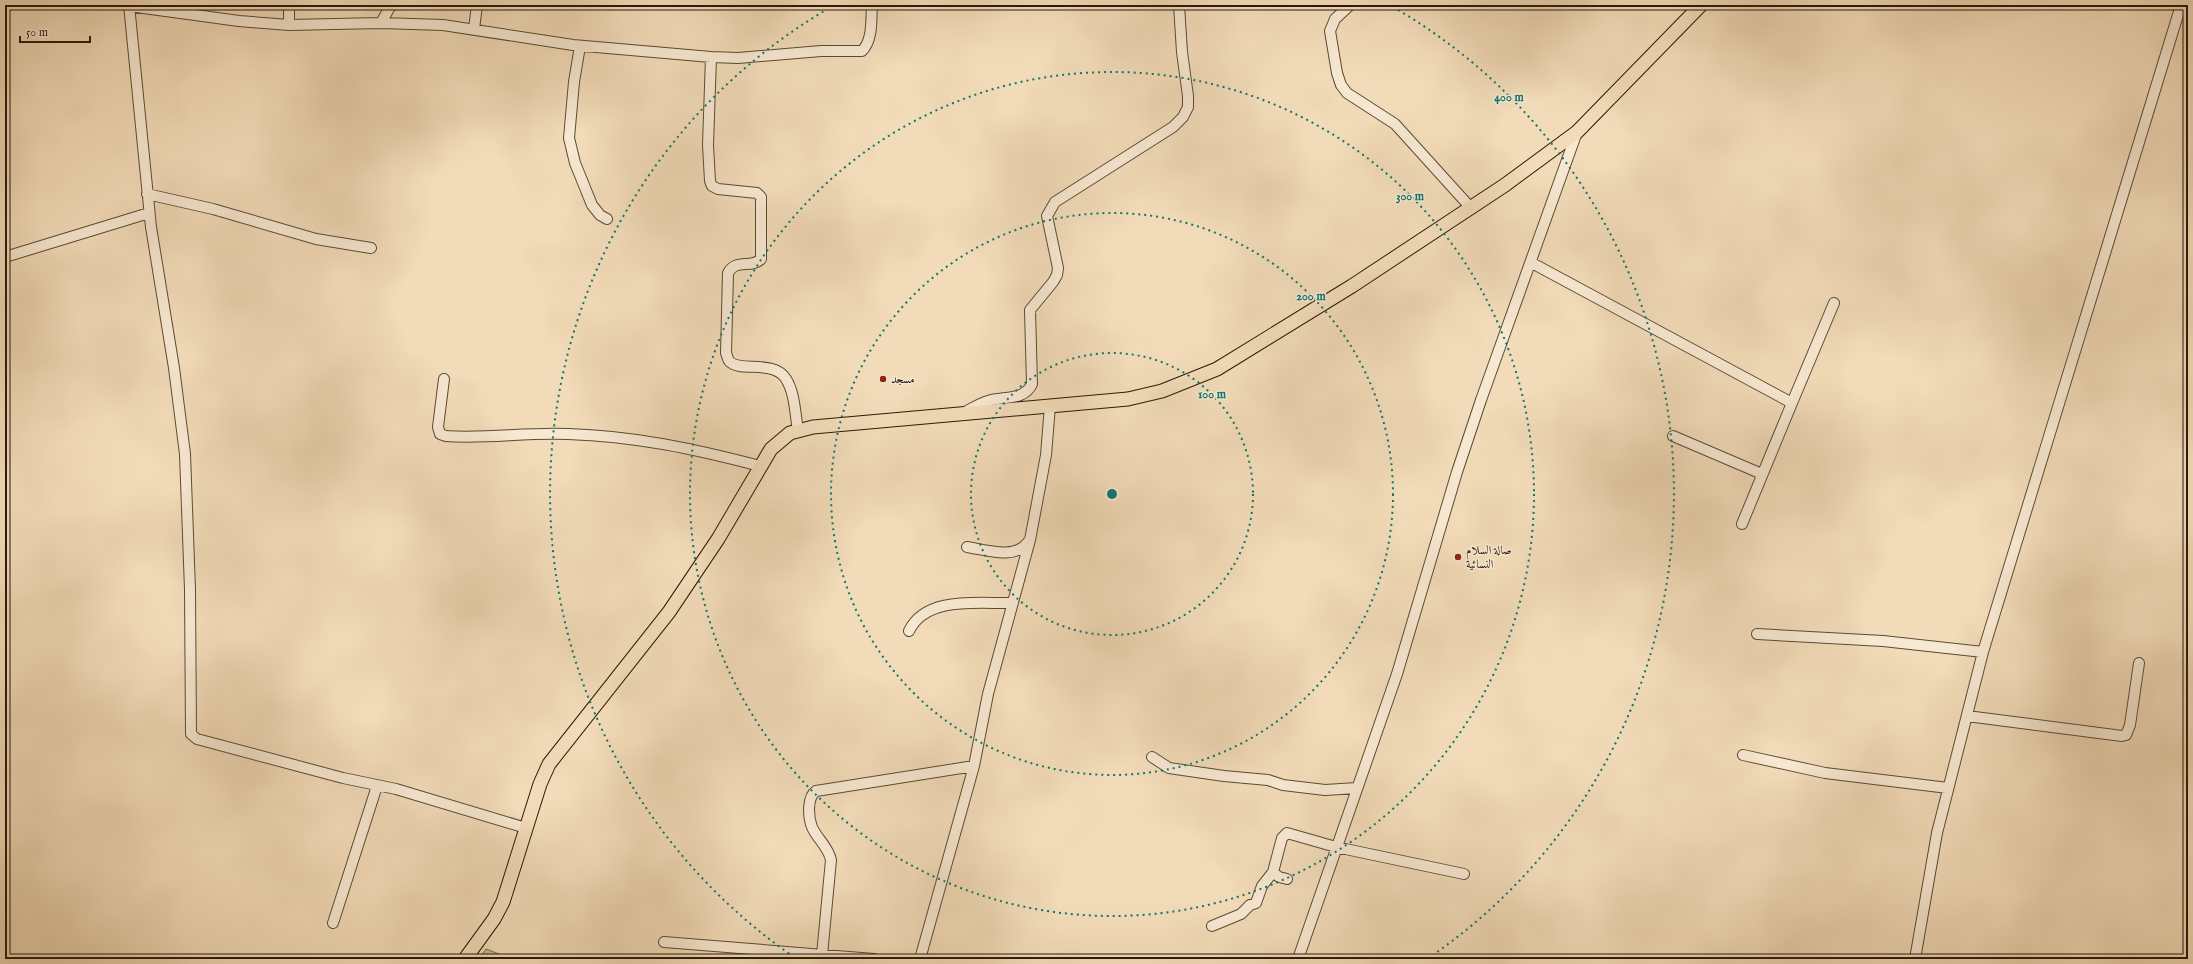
<svg xmlns="http://www.w3.org/2000/svg" width="2193" height="964" font-family="'IM FELL English',Amiri,serif">
<rect width="100%" height="100%" fill="#f2dbb8"/>
<filter id="stains"><feTurbulence type="fractalNoise" baseFrequency=".005" numOctaves="4"/><feColorMatrix values="0 0 0 0 .2 0 0 0 0 .09 0 0 0 0 .02 0 0 0 .5 -.17"/></filter>
<radialGradient id="worn" r=".72"><stop offset=".6" stop-color="#630" stop-opacity="0"/><stop offset="1" stop-color="#630" stop-opacity=".3"/></radialGradient>
<path fill="#bebf8c" stroke="#746c4c" d="M486,949L512,959H479Z"/>
<g fill="none" stroke-linecap="round" stroke-linejoin="round">
<defs>
<path id="minor" d="M129,5L151,227L174,368L185,454L190,589L191,734L197,739L343,778L396,789L526,828
M289,5V25
M1350,5L1335,19L1330,31L1337,73L1341,85L1347,93L1395,124L1471,208
M129,6L239,21L289,25L381,23L443,25L573,45L711,57L738,58L821,51H862C873,40 871,20 872,5
M381,23L391,5
M474,29L477,5
M580,46L574,82L569,138L575,163L592,205L600,215L607,219
M711,57L708,145L710,181L712,186L718,189L757,193L761,197V259C751,269 736,258 728,273L726,353C727,355 728,360 729,361C739,373 774,359 786,379C795,393 795,414 798,430
M147,194L213,209L316,239L371,248
M5,257L149,213
M1532,263L1792,403L1834,303
M444,379L438,427L440,434L446,436C486,439 527,432 568,434C635,436 695,449 760,466
M965,412C973,408 980,403 988,401C1004,396 1024,401 1032,384L1030,310L1053,282L1057,275L1058,268L1047,216L1055,202L1173,127L1183,117L1188,107V96L1182,52L1179,5
M1673,436L1762,474
M1742,524L1792,403
M967,547C986,550 1016,560 1028,542
M909,631C926,595 980,604 1013,603
M1757,634L1883,641L1983,652
M1967,716L2122,736L2126,735L2130,725L2139,663
M1743,755L1825,773L1948,788
M1152,757L1169,768L1224,776L1268,780L1283,785L1325,790L1357,788
M1287,879L1279,877L1273,872L1282,838L1287,833L1336,847L1464,874
M333,923L377,786
M1212,926L1241,914L1250,905L1256,903L1262,886L1273,872
M664,942L874,959
M822,955L831,860C828,846 817,839 812,827C808,817 807,797 816,791L974,766
M920,959L974,766L988,694L1030,540L1046,455L1050,406
M1298,959L1397,674L1457,472L1481,400L1577,132
M1915,959L1937,833L1983,652L2181,5"/>
<path id="major" d="M465,959L494,919L503,902L540,784L549,764L669,612L718,539L771,449L790,433L813,427L1128,399L1162,391L1217,369L1352,286L1505,185L1577,132L1701,5"/>
</defs>
<use href="#minor" stroke="#5b4a36" stroke-width="12"/>
<use href="#major" stroke="#29190b" stroke-width="15"/>
<use href="#minor" stroke="#f7e8d1" stroke-width="10"/>
<use href="#major" stroke="#f2dbb8" stroke-width="13"/>
</g>
<g fill="none" stroke="#0f766e" stroke-width="2" stroke-dasharray="2 4">
<circle cx="1112" cy="494" r="141"/>
<circle cx="1112" cy="494" r="281"/>
<circle cx="1112" cy="494" r="422"/>
<path d="M794 957A562 562 0 0 1 831 7M1393 7A562 562 0 0 1 1430 957"/>
</g>
<g fill="#8f2418" stroke="#f7e8d1" stroke-width="1.5">
<circle cx="883" cy="379" r="4"/>
<circle cx="1458" cy="557" r="4"/>
</g>
<g text-anchor="middle" dominant-baseline="central" stroke-width="3" stroke-linejoin="round" paint-order="stroke">
<g font-size="12" fill="#29190b" stroke="#f7e8d1" text-anchor="start">
<text x="891" y="379">مسجد</text>
<text x="1466" y="550">صالة السلام<tspan x="1466" dy="14">النسائية</tspan></text>
</g>
</g>
<circle cx="1112" cy="494" r="6" fill="#0f766e" stroke="#f7e8d1" stroke-width="2"/>
<g font-size="12" text-anchor="middle" font-weight="bold" fill="#0f766e" stroke="#f7e8d1" stroke-width="3" stroke-linejoin="round" paint-order="stroke">
<text x="1509" y="101">400 m</text>
<text x="1410" y="200">300 m</text>
<text x="1311" y="300">200 m</text>
<text x="1212" y="398">100 m</text>
</g>
<rect width="2193" height="964" fill="none" stroke="#f2dbb8" stroke-width="20"/>
<rect x="6" y="6" width="2181" height="952" fill="none" stroke="#29190b" stroke-width="2"/>
<rect x="10" y="10" width="2173" height="944" fill="none" stroke="#29190b"/>
<path d="M20 36v6h70v-6" fill="none" stroke="#29190b" stroke-width="2"/>
<text x="26" y="36" font-size="12" fill="#29190b" stroke="#f7e8d1" stroke-width="3" paint-order="stroke">50 m</text>
<rect width="100%" height="100%" filter="url(#stains)"/>
<rect width="100%" height="100%" fill="url(#worn)"/>
</svg>
